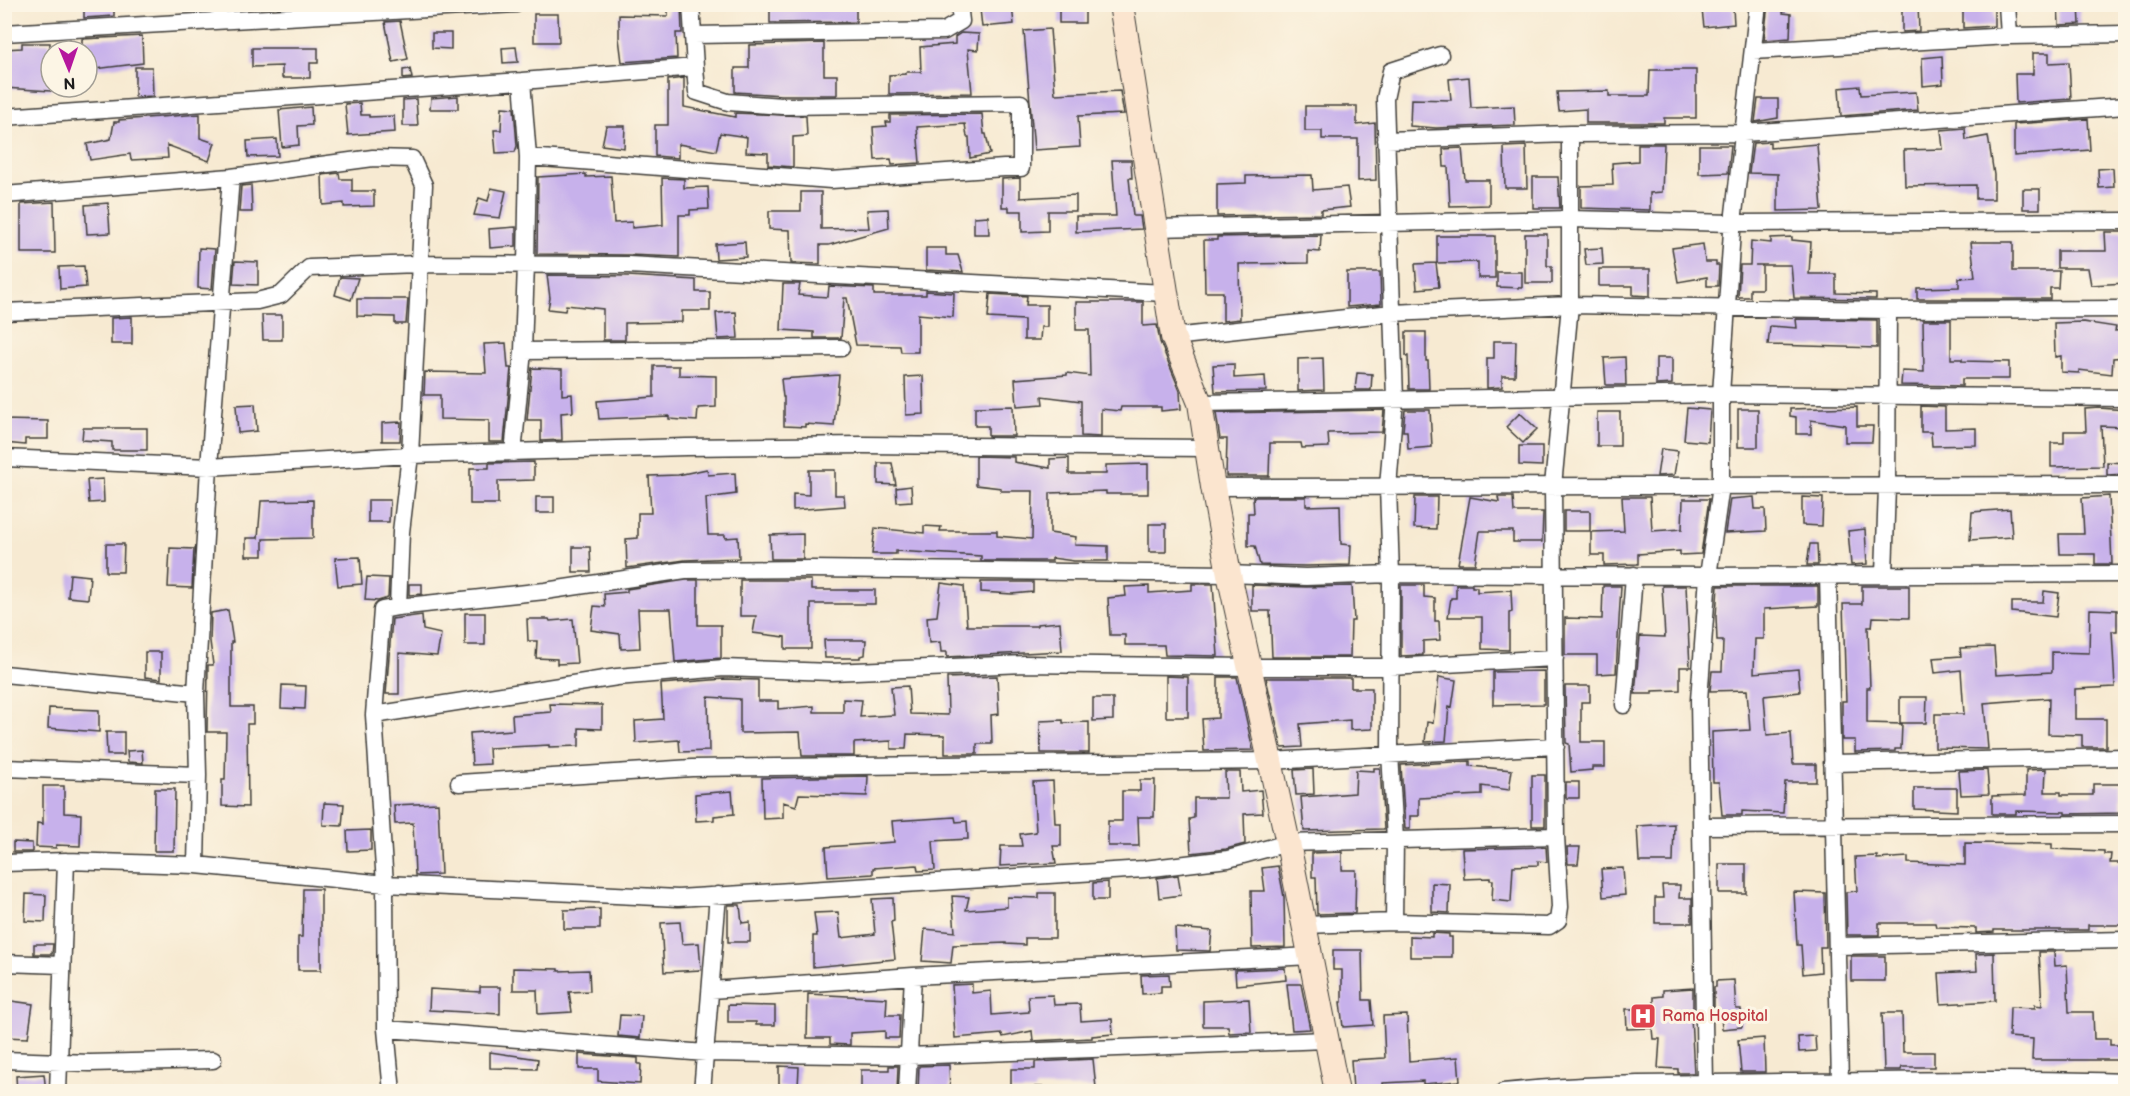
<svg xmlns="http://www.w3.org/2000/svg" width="2130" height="1096" font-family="'Balsamiq Sans',sans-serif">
<rect width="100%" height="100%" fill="#fcf5e5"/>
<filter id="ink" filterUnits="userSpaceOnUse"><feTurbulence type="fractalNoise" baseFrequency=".0167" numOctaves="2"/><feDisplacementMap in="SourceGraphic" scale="12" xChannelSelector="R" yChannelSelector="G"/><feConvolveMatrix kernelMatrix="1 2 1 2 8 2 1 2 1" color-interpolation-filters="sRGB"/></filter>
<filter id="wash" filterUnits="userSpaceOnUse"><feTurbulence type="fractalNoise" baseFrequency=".008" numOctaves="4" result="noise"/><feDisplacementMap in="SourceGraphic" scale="24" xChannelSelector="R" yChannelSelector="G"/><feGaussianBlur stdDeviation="1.35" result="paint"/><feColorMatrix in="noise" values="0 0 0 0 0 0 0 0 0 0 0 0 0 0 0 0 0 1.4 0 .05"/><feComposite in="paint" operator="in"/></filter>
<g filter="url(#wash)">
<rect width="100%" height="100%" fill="#f7ead2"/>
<g id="blocks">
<path fill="#c7b1eb" d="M84,4H114V16L84,18Z
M770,4L856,5V22L770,23Z
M1059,4H1085V23H1059Z
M1768,4H1783V13L1791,14L1790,38L1764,40Z
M1902,4H1918L1919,31L1902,32Z
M1963,4H1994V26L1963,28Z
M2058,4H2079L2080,24L2059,25Z
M681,5L682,33H676L677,58L622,62L619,38V15L668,16V6Z
M1012,6L1014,24L982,27L980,9Z
M1733,8L1734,24L1704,27L1702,10Z
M534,14H558L559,42H534Z
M400,21L408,59L393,62L385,22Z
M1050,29L1055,94L1120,91L1124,114L1078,116L1080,147L1034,150L1024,31Z
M432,33H451V49L432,48Z
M961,33L979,34L978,50L968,49L972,93L889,94V75L906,74V72H921L920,47L955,44V37Z
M142,36L143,63L87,70V51H82V39Z
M22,43H50L51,91L4,88V49L22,48Z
M824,43V75H837V95H782L735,92V68H749V45Z
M516,47L518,62L503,63L502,48Z
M252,48H318V63H310V78H282V66L252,67Z
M2033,53H2049V63L2069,62L2071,99L2016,103L2015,74H2033Z
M1942,56L1943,84L1923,86L1922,58Z
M135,67H152L153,96L135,97Z
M410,69L412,78L403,79V70Z
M1650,70H1696V118H1664V123H1586V109L1559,111L1557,92L1609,91V96H1649Z
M1469,77L1471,108L1514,106L1515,125L1436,128L1410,126L1411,99L1451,100L1449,79Z
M684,78V107L735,117V113L806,116L807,136L793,137V167L768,165V153L746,152L747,137L720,133L716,151L678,144V158L655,156V125H668V80Z
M1860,86L1861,95L1916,92L1918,110L1841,116L1839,88Z
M458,96V109H430L431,98Z
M416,99L418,126H403V100Z
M1758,99H1778V118L1755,122Z
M360,103L361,115H369V117L394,116L395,132L348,135L345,104Z
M1305,106H1357V125L1375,123L1376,180L1358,181V139H1322V131H1305Z
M311,107L312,125L298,126L299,145L282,147L279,110Z
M502,107L514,108L517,146L515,152L496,153L494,130H501Z
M200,114V138L215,143L209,161L167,145L168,158L131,160L130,154L90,160L87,144L111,139L114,122H119V120Z
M982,114L984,134H986L990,154L970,158L969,137H967L965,124L917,127L920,163L892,165L891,159L875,160L873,127L887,126L886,122H890V115Z
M2088,119L2090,150L2014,156V124Z
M606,126H625L624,148L602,145Z
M1965,128L1966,140L1988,136L1994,175V199H1976V185L1905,186L1904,150L1943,149L1941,130Z
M277,139L278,156L248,157L247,141Z
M1770,142V148L1817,144L1822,210L1778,211V174L1749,173L1753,143Z
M1638,144H1664L1662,192L1650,193V210L1581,208V186L1613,185L1612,163L1638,161Z
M1699,145H1731L1728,173L1699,174Z
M1526,146L1527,188H1505L1504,147Z
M1462,148L1465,180H1489V205L1450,206L1448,167H1444L1443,149Z
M1112,160H1131L1132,178H1129L1133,216H1140L1142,229L1076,232V216H1116Z
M2113,168L2114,187L2099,188L2098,169Z
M339,173L340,179H352V191H374V206L344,207V203L323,205L322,175Z
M586,174V177L611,176L614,223L632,222V228L663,225L662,178L684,179V188L708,187L709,209L690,210V215H679V257L628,255L537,254L538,177Z
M1312,175L1313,190L1347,187L1350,207L1321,210V214L1217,216V184L1246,183V176Z
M1533,177H1558L1560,208H1533Z
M1020,178V198L1076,195V211H1048V231L1022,232V211H1009V207H1002V179Z
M251,185L252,212H239L241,186Z
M491,188L506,191L500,218L474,215L479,198L488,201Z
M2023,189H2040V209H2023Z
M801,192H821V229L869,228L867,210L888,209L889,228L829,245H820V264L791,263L790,230L769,229V211H801Z
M54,202L55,253H21V204Z
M108,203L110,233L87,234L85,205Z
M988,216L989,234H974V217Z
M516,227V246L490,248L489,229Z
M2105,232H2126V283L2091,285L2088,268H2057V251H2106Z
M1525,234H1547V266H1552V283H1525Z
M1321,235L1320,252L1308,251V263L1239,264L1240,319L1223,321V292H1205L1204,240H1217V237Z
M1437,236H1495V278H1478V262L1437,263Z
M1792,237V240L1811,242L1809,274H1836V293L1876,294V299L1794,298L1791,265H1755H1762V289H1750V297H1738L1740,265H1750L1751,241L1771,243V238Z
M745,242L746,257L716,259L715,244Z
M1971,242H2013V271H2059L2058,288H2050V299H1917V288L1959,287V278L1975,277Z
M1703,244L1705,262H1716V265H1719L1718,286H1707V277L1678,282L1672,248Z
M199,248L215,249L212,289L198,288Z
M926,248H946V255H958L963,272L926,270Z
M1602,248L1603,264L1586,265L1584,249Z
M235,261L258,262V285L233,284Z
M1436,263L1439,287L1417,289L1415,264Z
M84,266L86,287L60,289L59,267Z
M1599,269H1650V296L1633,295V286H1599Z
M1347,272H1380L1381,304L1347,307Z
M1497,272H1522V288L1497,287Z
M547,275L628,276L696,280V292H710V311H682V322L625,323V340H603V309L566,305L565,311L548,309L550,298Z
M340,277L358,278L351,300L335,295Z
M783,284H800L798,295L828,297L829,286L874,288V295H926V291L954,293L953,317L918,314V352H901L900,346L856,345L847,298H844L841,338H814V332L781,330Z
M990,294L1027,296L1026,305H1047V327H1041L1040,340H1024V320L988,318Z
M357,299H408L406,324H395V317L357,316Z
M1076,302H1143V326L1157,325L1160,342L1180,391L1181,409L1161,411V407H1121L1120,411L1101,409V437L1081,436V401L1042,396L1043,404L1017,406L1015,379L1067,375V373L1090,376L1089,330H1076Z
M736,312L738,338L718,339L716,313Z
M262,315H282V340H263Z
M132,317V344H111V318Z
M1796,319L1877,320V348L1768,345L1770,326L1797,328Z
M1923,320H1951V359H1962V361L2009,362V379H1962V386L1901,385L1902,371L1924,372Z
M2083,322L2116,327L2115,331L2126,330V357L2113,358L2112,374L2079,370V373L2061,372V356L2055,357L2054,323Z
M1406,332H1426V361H1428L1429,389H1409L1408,356H1406Z
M1494,341H1516L1515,376H1502V387L1487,388V358H1494Z
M506,343L508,368H511L504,442H489V420L440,419V395H424L425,372L486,373L484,344Z
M1625,357L1626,385H1606L1604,358Z
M1323,358L1324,390L1298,391V359Z
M1656,358H1672V384L1656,385Z
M1234,364V378L1265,376L1266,391L1215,392L1213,365Z
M654,366H679V375L716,376V407L698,408L697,421L669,419V416L599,419L597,401L654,397Z
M532,368L562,369V395L572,394L573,412L561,413L562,440L541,441V420H527Z
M1357,373L1372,374L1371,390H1355Z
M839,375L834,426L805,424V427L784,426V397H783L781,379Z
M923,376L924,414L906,415L905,377Z
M255,404L257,431L238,433L236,405Z
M1013,406L1014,436H988V426H975V407Z
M1921,406L1945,407V429L1976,428V445L1932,446L1931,432H1921Z
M1857,407V426H1873L1872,442H1845V425L1811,420V434H1796V417L1790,416V409Z
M1687,408L1710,410L1708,442L1684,440Z
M2099,408L2126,410V427L2101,426L2103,466L2051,467V443H2064V431H2086L2085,409Z
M1738,409H1758V447H1738Z
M1384,410L1382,432L1328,433L1329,447L1302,448L1301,443H1270L1269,476H1226L1227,439H1220L1216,413Z
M1405,410H1430L1432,447L1408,449L1407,431H1403Z
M1597,412H1620V446H1597Z
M1520,413L1537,429L1523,443L1506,427Z
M4,420L48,421V439H25V445L4,443Z
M401,422L400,441H382V423Z
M83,428H147V450H112V442L82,440Z
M1519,446H1542V466L1519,465Z
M1661,449L1678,451L1674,475L1657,476Z
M976,456L1014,457V462L1050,468V459L1069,458V474H1106V465L1148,464V494H1106V491L1050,493V533L1076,537L1075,545L1108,546V561H1074L1052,558V561H981V556L896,551V554H872L875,528L924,533V526L941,527L940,531H997V536L1032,539L1033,491H1001V488L976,485Z
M534,462V480L498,481V504H470V468H489V463Z
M2107,462L2126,463V474L2107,475Z
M878,463H892L896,485L878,484Z
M707,469L708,475L735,473L736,494L706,498L708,535H725V538L738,537L739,558L685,560L627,568L626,539L638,538V513H651L649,476L678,475Z
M809,470H835V495H844L845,506L793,510V494L809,495Z
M103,479L104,502L89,503L87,480Z
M911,486L912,501L897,502L896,488Z
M2109,496L2112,564H2095V554H2060L2059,534H2084L2082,498Z
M536,497H554V513H536Z
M1253,497H1306V506L1340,505L1341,544L1351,545L1350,565L1306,566L1260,565L1255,546H1248V513H1254Z
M1415,497H1437L1436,529L1414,528Z
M1470,497L1499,502L1498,497H1513L1514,512H1543L1542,542H1513V531H1480L1475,564H1458Z
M1622,497H1650L1652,531L1682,529L1683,499H1709L1701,554L1680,555V551L1638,554V564L1604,565V555H1591V532L1624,531Z
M1754,497L1755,509H1765L1766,531L1725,533L1730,499Z
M1802,497L1823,498L1822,526L1802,525Z
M313,500V538L263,539V556H246V538H258L261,501Z
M368,500H390L389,522H368Z
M2010,509L2012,537L1970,540L1972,512Z
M1564,511H1590V531H1564Z
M1149,524H1166V552H1149Z
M1865,529L1867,564L1851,565L1848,531Z
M803,534V559H771L770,535Z
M106,544H124L123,572H106Z
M1810,544H1817L1818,565H1807Z
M573,547H590L591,572H573Z
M170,548L194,549L192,588L168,587Z
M360,557L362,584L338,586L335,558Z
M70,574L90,576L88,599L68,597Z
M367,577L389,578L388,598L378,601L365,600Z
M686,580H698V625H721V658L675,662L671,609H638L640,648L621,649L620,634L591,630L594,606L605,607L604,594L627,592V589Z
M740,580H811V590H875V604H811V649H785V637L753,633L756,616H740Z
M981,582H1033V592L1012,594L981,592Z
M941,583L964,586L967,626H1037V624L1060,622L1062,651L947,657V652H941L940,642L929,643L927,617L937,616Z
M409,584H422V594L409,595Z
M1192,584H1213L1218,656L1165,655L1164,645H1125V635H1110L1108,598L1126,596L1125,587L1149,586V593L1192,590Z
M1252,585L1306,587L1352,586L1354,621H1351L1350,657H1272L1270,611H1252Z
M1401,585H1424V597L1435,598V621H1439L1440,640L1423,641V655L1401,656Z
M1456,585H1472V587H1477V592L1511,590L1512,612L1509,613V650L1482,649V617H1448L1451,598H1456Z
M1603,586H1621L1616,673L1597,674V655H1565V618L1602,619Z
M1662,586H1686L1690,667H1680V690L1652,691V694H1635L1640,636L1665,637Z
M1718,586H1818V606L1764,609V639H1755L1754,673L1798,669L1800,692L1764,696L1767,735L1791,733L1793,764H1816V782H1785L1783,813L1742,811V815H1722L1719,782H1713L1712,732L1750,730L1747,690L1710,691L1712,671H1722L1723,641H1717L1716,616Z
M1862,586H1909V618L1873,617L1872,627H1868L1870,688H1867V723L1902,724L1901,749H1895V751L1855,752V740H1842V701H1846L1843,604H1862Z
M2044,591L2059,593L2056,617L2012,612V602H2043Z
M2090,609L2117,610V631H2112L2115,687L2075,689V719H2106V747H2082V735L2048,734L2049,698L1984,703L1988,749L1935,748V714H1964L1961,670L1935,673L1933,658L1961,656L1960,648L1994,647L1996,675L2052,672V652L2089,653Z
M228,610L233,642H231V707H253V724H247L248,807L222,806V780H225L226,732H207L208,665H213L210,641L211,613Z
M465,613H485V645H465Z
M422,615L423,630L441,634L437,656L399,653V694H386L392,619Z
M527,619H549L550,621L573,619L577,663L557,664V659L536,658L537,641H528Z
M824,640H866L865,655L860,656V658H825Z
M145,652H161V679L145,677Z
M1544,671V704L1493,705V672Z
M997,676L999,714L991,715L992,744H977V754H945V735L907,734L906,749H891V741L854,743V756H802L800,732L740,733V699L708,697L709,751L680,752L679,740L636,743L635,721L663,719L661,684L724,679L758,680V701H778V709L814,706V712H843V699L862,700L860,717L894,715L891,687L908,686L910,714L948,715L947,678Z
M1166,676L1188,677V717H1166Z
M1218,677H1237L1253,750L1204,751L1202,719L1218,718Z
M1439,677L1456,680L1452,707L1449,706L1446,741L1425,742L1427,722L1433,723Z
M1266,678H1351V688H1372V729L1350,730V720L1300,724L1302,747L1282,748Z
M282,685L306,686L305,709L281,708Z
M1565,686H1590V702H1581V742H1605V767H1592V770L1571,772L1569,744L1566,743Z
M1900,697H1927L1926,723H1900Z
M1093,698H1113V720L1093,721Z
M550,704L602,705V729L579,728V746L549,747V745L489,748L490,764L472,765L470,733L513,730L512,715L551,712Z
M49,708L99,710V732L48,728Z
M1063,720V723L1089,722V753H1041L1040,721Z
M106,732H124V755H107Z
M142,750L143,763L128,762L127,751Z
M1470,761V766L1512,770L1509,790L1482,786V795L1419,798V816H1410V829H1405L1401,765Z
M1374,768H1380L1384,829L1304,831L1301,797L1355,793L1356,770L1374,771Z
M1313,769L1314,794L1296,795L1294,770Z
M2046,769L2045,792H2061V795H2093V784H2121V813L2065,814V812L2016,811V814H1992V796L2026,795V770Z
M1987,770L1989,794L1961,795L1959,771Z
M1225,772H1240L1241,792L1261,790L1263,813L1244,814L1245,844L1226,849L1191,853L1189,819L1194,818V798H1226Z
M1532,775H1545V826H1532Z
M868,776L867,796L799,794L796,806L783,802V818L763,819L762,778Z
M1140,780H1155L1154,817H1138L1139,846H1108V821H1122V791H1140Z
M1053,781L1055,823H1061V846H1053L1056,863L1000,866L1001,846H1022L1020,834L1036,832L1033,782Z
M1566,782H1579V798H1566Z
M43,786H64V813L81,814L80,846L56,845V848L36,847L37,823L43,824Z
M1914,788H1957V811L1914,809Z
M155,789H175L174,851H154Z
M732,791L734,814L714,816V820L696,821L695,794Z
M324,803L344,804L342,826L323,825Z
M438,803L441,874L415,875L413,823L395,824L394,805Z
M955,817L956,822L967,821L968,839L933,841L935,870L918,871L917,865L873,868V874L828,877L826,847L894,842L892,821Z
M1674,824L1673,862H1639L1637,826Z
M371,830V850L348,851L347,831Z
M13,842L32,843V852H13Z
M1965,843L2052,844V849L2104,851V854H2111L2110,863H2126V925H2088V930H1994V932L1976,933V928L1936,927L1935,923H1879V935H1847L1846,892L1857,891L1855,857L1877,856V859L1908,857V863L1965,865Z
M1546,847L1547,862L1538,861V865L1513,866L1511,902L1492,900L1493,880H1490V878L1464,879L1462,849Z
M1567,847H1580L1578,864H1568Z
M1342,852V870H1356L1355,913L1317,914L1316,877H1312V853Z
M1719,864H1746V893H1719Z
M1278,866L1284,897L1285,947L1252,948L1251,891H1265L1262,868Z
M1623,868L1625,895L1603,897L1601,869Z
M1178,875L1181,895L1159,898L1157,878Z
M1108,882V900H1093V883Z
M1432,883L1450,884L1449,913L1432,912Z
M1662,885H1680L1679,898H1692V923H1655V898H1663Z
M303,889H321V970H298V937H302Z
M1794,892L1825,893L1826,947H1820L1821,972L1803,974L1801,945H1797Z
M1039,893H1055V938H1025V945L1006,944V943L953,945L951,963L922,961L925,929L955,932L952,896L969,897L966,910L1007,907V897L1039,898Z
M26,894L46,895L45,922L25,921Z
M893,898L894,921L891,922L895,959L813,967V936H817L814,913L838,912L841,938L875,934L872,899Z
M728,905H740L742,923L750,922V942H728Z
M600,909V929H564V910Z
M680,922L682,944L699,943L701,970L664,972L661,923Z
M1175,928L1212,931L1210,951L1176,950Z
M1432,933L1449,934V937H1452V957H1410V936L1432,937Z
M34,944H53L52,954H34Z
M1333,950H1362L1363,1000H1371L1373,1025L1343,1027L1340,1002H1342V970H1333Z
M2039,952H2054L2055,966L2067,965L2069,1012H2093L2094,1039H2110V1045H2126V1060H2032L2033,1039L2009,1037L2010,1007L2035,1008V1005L2042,1006Z
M1994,953L1995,1001L1941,1004L1939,973L1977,971L1976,954Z
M1851,956H1885V981H1851Z
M513,968L558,969V971L589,970L590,991L569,992L572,1012L538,1014L537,990H513Z
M1285,968L1286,980L1236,985L1235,970Z
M1169,974L1170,986H1161V993L1142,994L1141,975Z
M1734,980L1736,1009H1741L1742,1027L1722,1029L1721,1015L1714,1016V987H1716V981Z
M972,984V993L991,991L992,1015L1029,1012L1028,996L1053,995L1054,1005L1080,1004L1081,1021L1112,1019L1113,1034L1092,1036V1038L1033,1041L1032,1031L1003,1037L1002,1034L955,1038L952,985Z
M1287,984H1301L1310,1029L1292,1030Z
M480,987H500V1014L429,1010L430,989L480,992Z
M1693,988V1016H1691L1694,1073H1678V1069L1658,1068L1660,1039H1653L1652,1028L1627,1029L1626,1009H1654V997L1663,996V990Z
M808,994L887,998L886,1015H900L899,1038H885V1031L850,1033V1045L830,1044V1038H807Z
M1249,999L1251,1032L1229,1033L1228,1026H1203V1001Z
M4,1000L33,1004L28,1038L4,1037Z
M728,1005L775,1006V1025H756V1022H728Z
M1882,1013H1902L1903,1052H1934V1067H1902L1901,1070H1884Z
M620,1015L642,1016L640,1038L618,1036Z
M1407,1015L1409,1061L1458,1057L1460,1081L1423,1084V1081L1383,1083V1088L1353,1090L1351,1060L1385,1058L1383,1016Z
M1815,1036L1816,1051L1799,1052L1798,1037Z
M1764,1038L1765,1072H1741L1738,1040Z
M490,1052L538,1059L537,1069L490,1068Z
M579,1054L638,1058V1064H641L640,1084L598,1081V1069H579Z
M1093,1059L1096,1088L1035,1087V1091H1011V1069H1035V1062Z
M949,1065L950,1092H918L919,1066Z
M779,1066L799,1067L798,1087H779Z
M889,1066H898L897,1092H861V1070H889Z
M44,1074L46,1092H17L16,1076Z"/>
</g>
</g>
<g filter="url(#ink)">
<use href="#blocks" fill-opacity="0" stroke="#3d3b37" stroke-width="1.5"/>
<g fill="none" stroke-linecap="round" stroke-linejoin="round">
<defs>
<path id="street" d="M691,4L695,67
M2007,4L2009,36
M4,33L516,4
M694,35L944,31L961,21L959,4
M1753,51L2009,36L2126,34
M522,81L695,67L697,92L728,102L782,106L1021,103V168H1004L831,180L528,157
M4,117L522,81L528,157L526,264L523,351L513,453
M1386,140L1570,134L1743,133L2126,106
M4,195L231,177L373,158L412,159L424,185L410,455L401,532L398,607L382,610L374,715L385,884L386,1029L392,1092
M1156,228L1570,219L1733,223L2126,221
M4,312L257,301L281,295L309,268L418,264L628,265L1165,293
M1173,337L1392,313L1570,305L1888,310L2126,309
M523,351L841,348
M1200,403L1721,394L2126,398
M4,458L209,467L410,455L686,447L863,445L1207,448
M1213,487L2126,485
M1884,574L1887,487L1888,310
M1828,575L1840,1082
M398,607L545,591L685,570L811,569L1229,574L1306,577L1391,574L1708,576L2126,574
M4,674L196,693
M1624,705L1634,575
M374,715L617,677L724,668L831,672L1025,664L1250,667H1390L1555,658
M1832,763L2126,757
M4,768L198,775
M459,783L692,768L1269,761L1556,746
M1701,826L2126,824
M4,863L66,861L196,865L385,884L678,898L1144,869L1228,859L1288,843L1556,836
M196,865L198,775L196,693L209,467L231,177
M1394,922L1395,840L1390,753L1391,574L1388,487L1395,399L1385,99L1391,71L1440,55
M1304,925L1394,922L1549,926L1558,920L1560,907L1556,836L1553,486L1570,305V134
M1837,946L2126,940
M4,963L62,965
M711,990L913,976L1311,956
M386,1029L706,1053L908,1056L1326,1040
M4,1060L90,1063L213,1060
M1705,1084L1699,700L1708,576L1721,486V394L1732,231L1758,4
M58,1092L66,861
M702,1092L718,895
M907,1092L913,976
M1503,1092C1595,1082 1687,1084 1780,1082C1895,1081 2010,1078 2126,1082"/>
<path id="secondary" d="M1121,4L1173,337L1200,403L1213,487L1229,574L1288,843L1337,1092"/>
</defs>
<use href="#street" stroke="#3d3b37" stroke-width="19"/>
<use href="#secondary" stroke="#3d3b37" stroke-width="26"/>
<use href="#street" stroke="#fff" stroke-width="16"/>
<use href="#secondary" stroke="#fbe5cf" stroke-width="24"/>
</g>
</g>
<defs>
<symbol id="hospital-square" viewBox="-11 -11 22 22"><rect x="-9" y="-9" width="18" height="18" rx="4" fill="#e0444e" stroke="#fcf5e5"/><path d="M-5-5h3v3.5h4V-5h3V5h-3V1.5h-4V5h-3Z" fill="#fff"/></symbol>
</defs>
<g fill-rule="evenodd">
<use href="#hospital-square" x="1628" y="1001" width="30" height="30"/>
</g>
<g text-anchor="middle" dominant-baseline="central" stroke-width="6" stroke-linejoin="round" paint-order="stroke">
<g font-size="16" fill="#be3a42" stroke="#fcf5e5" text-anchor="start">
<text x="1662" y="1016">Rama Hospital</text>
</g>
</g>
<rect width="2130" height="1096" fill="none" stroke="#fcf5e5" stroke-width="24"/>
<g transform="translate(69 69) rotate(178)"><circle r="28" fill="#fcf5e5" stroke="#a29e95" stroke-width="1.5"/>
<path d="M0-4.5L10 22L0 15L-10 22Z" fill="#b5179e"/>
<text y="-9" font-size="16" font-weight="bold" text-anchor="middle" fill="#1c1c1c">N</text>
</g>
</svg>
